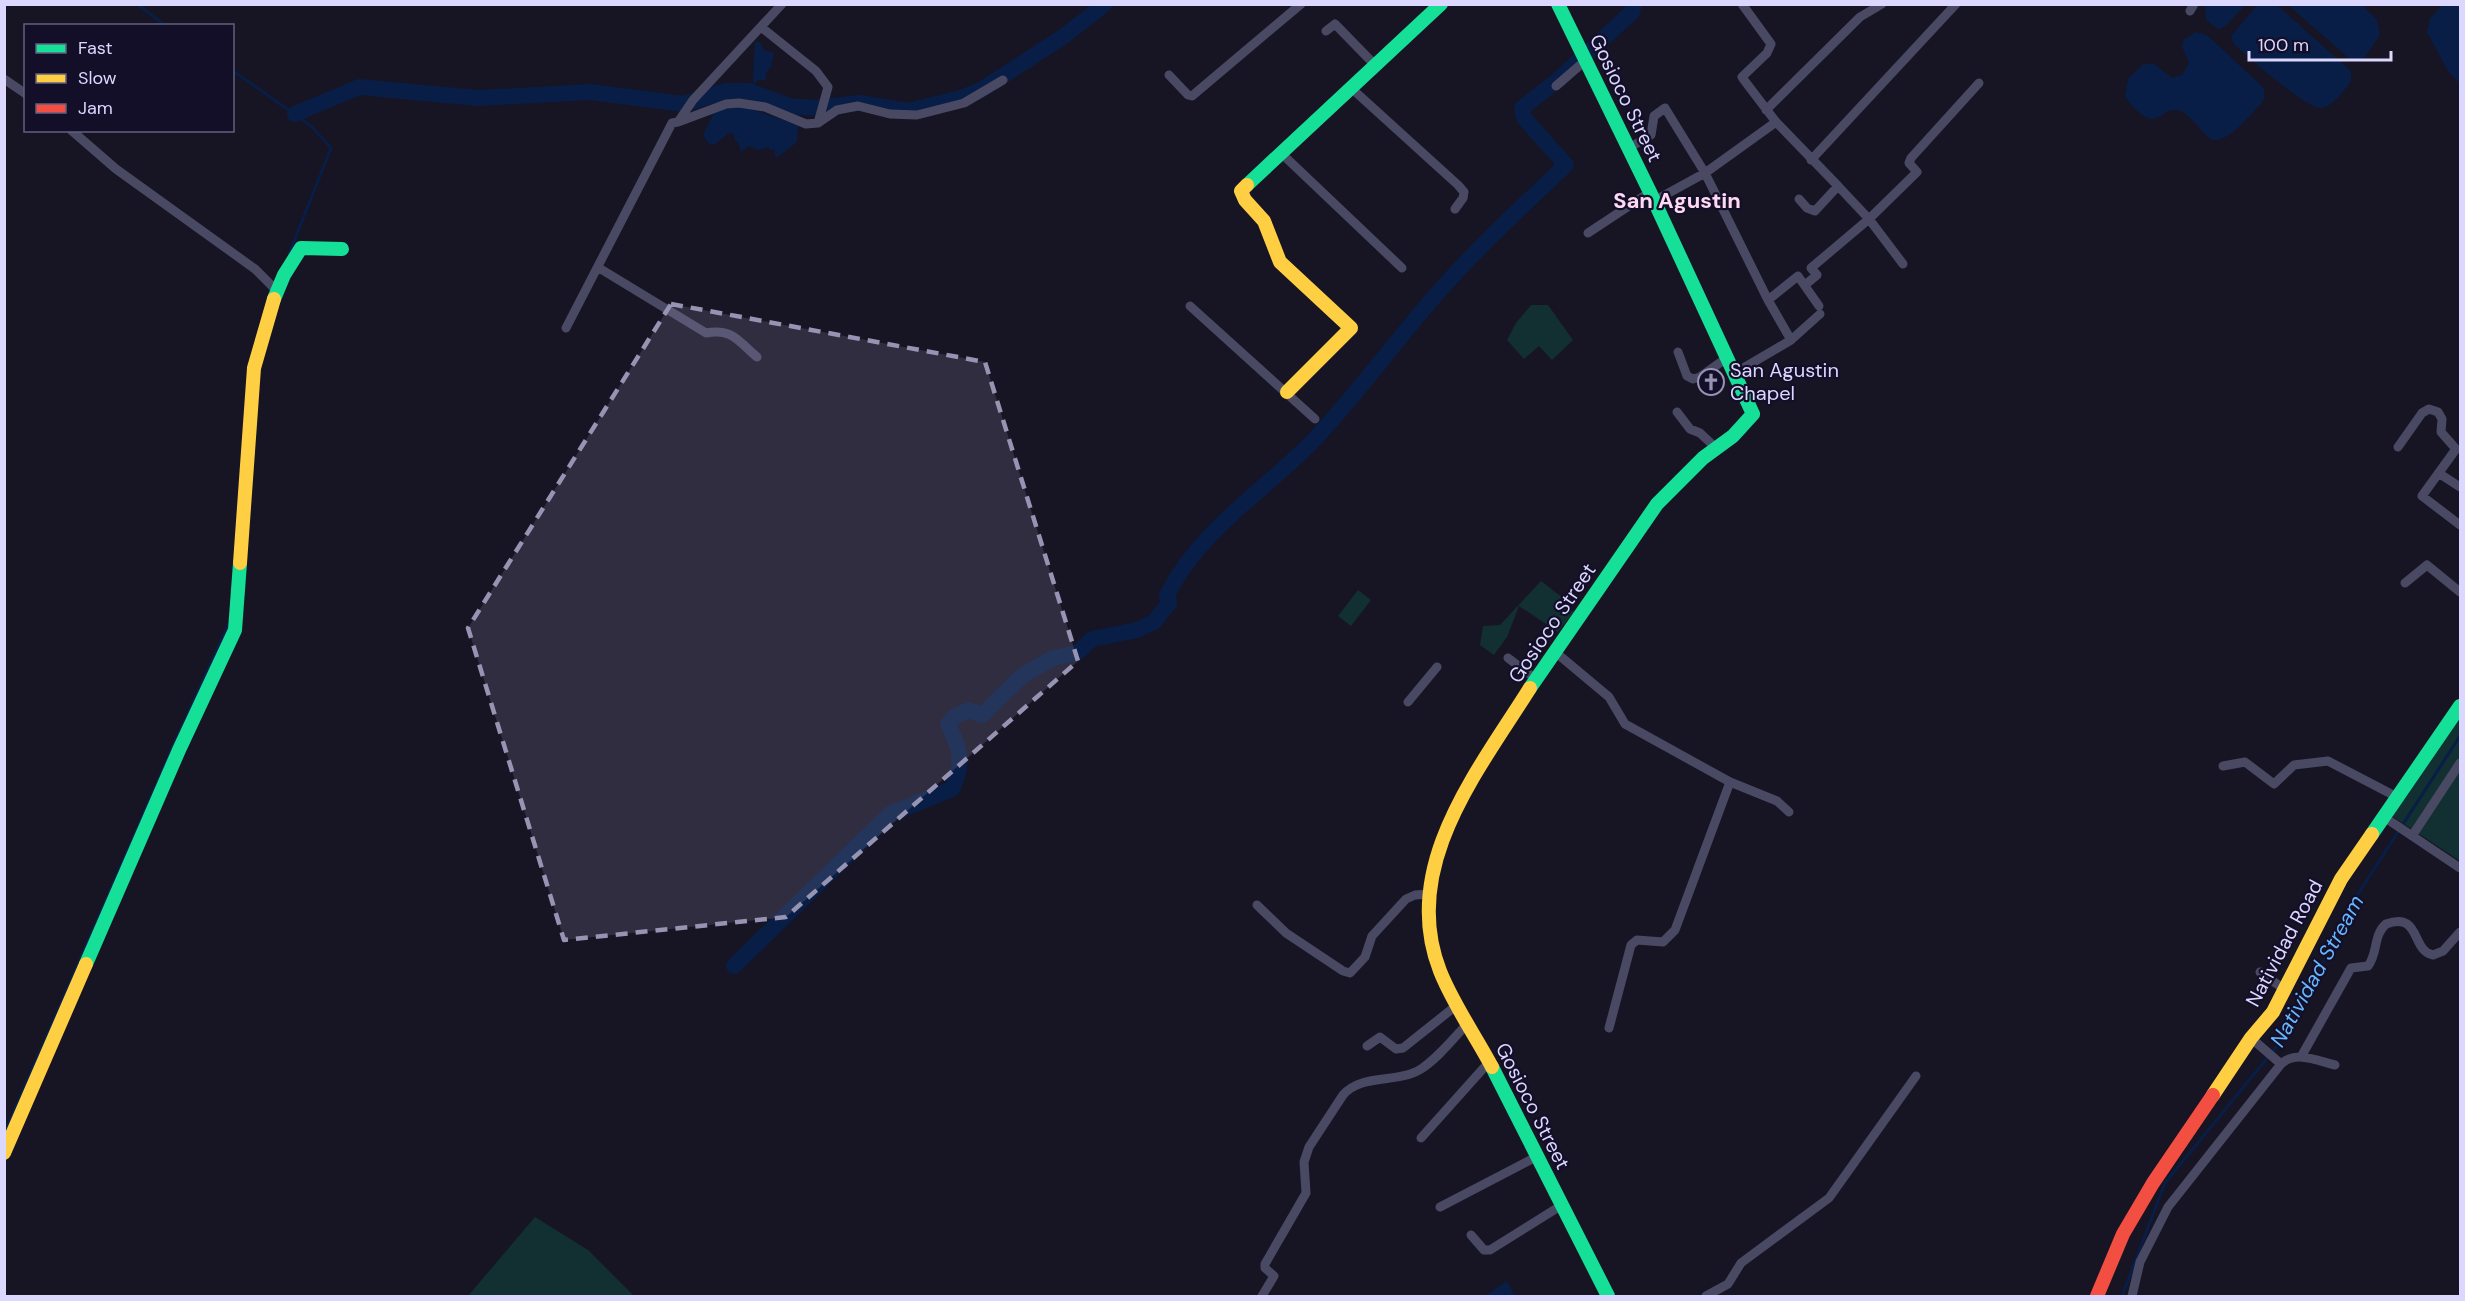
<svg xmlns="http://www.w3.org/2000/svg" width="2465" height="1301" font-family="'DM Sans',sans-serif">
<rect width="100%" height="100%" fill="#171523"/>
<path fill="#123031" d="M1531,305H1548L1573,340L1552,360L1539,346L1524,359L1507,340L1516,323Z
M1541,581L1563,598L1562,604L1574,612L1558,632L1519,606L1507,637L1494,655L1480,645L1483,626L1500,625Z
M1358,590L1371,600L1351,626L1338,616Z
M2460,713V861L2392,816Z
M535,1217L588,1250L634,1296H468Z"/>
<path fill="#081e46" d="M2258,4L2277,5L2351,71V81C2346,89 2331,109 2320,108C2305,107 2246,56 2233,43L2231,36Z
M2205,5V4L2245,5L2228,24L2219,30L2206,20Z
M2288,5H2362L2377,20L2380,35L2365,57L2352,61Z
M2442,5H2460V84L2448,71L2427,32L2430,19Z
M2196,32L2207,35L2264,88V99L2260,105C2247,117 2231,142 2211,140C2201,131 2192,116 2180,111C2167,107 2164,117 2153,119C2144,120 2129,104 2125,96L2128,79L2142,65L2153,63L2172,78L2182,75L2189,63L2182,47L2184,39Z
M755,42H760L764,50L774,53L771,67L765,74L767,80H758L753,85C753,71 754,56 755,42Z
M727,108H748L798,125L797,142L778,157H775V150L769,149V147L758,150L749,146L741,152L738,142H735L734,134L729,133L714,145L709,144L703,135L714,112Z
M1507,1281L1515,1296H1485Z"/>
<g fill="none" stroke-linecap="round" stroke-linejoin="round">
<path stroke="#081e46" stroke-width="3" d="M137,4L166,26
M232,70L311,126L331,148L289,254
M4,1134L174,744L229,623
M2122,1296L2165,1183L2286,1035L2358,894L2460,736"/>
<path stroke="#081e46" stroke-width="16" d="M295,114L359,87L478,98L591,92L684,104L726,91H749L789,106L816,108L860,103L908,111L961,98L981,90L1064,36L1105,4
M734,966L890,814L952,789C965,761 960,750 948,724L955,716L969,710L982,715L1023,675L1053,658L1077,653L1092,639L1137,630L1154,622L1169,603L1167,595C1200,530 1260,494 1310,444C1358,394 1397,338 1443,287C1481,244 1524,205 1566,165L1524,118L1522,108L1558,80L1632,12L1634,4"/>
<path stroke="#4a4964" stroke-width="9" d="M1742,4L1771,44L1767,53L1742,77L1744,80L1776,122L1838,186
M2190,11L2194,4
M761,27L816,71L828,87L818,123
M1326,31L1335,24L1374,64
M1169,75L1188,95L1192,96L1301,4
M4,79L26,94
M1556,86L1586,60
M1350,87L1458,185L1464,192L1463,198L1455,209
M1766,110L1860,17L1882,4
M678,122L726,104L739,103L765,107L806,124L818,123L837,110L858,106L890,114L917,115L964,103L1003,80
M71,130L116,169L255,269L278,292
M1629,148L1651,135L1654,116L1665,108L1705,173L1768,300L1791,340L1735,373
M1281,153L1402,268
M1811,160L1956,4
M1799,199L1807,208L1815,211L1838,186L1869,219L1917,172L1909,163L1911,158L1979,83
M1654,201L1705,173L1776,122
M1588,233L1650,192
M599,268L706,333C732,328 738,341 757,357
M1805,285L1817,275L1811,268L1869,219L1903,264
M1768,300L1798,276L1819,306
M1190,306L1315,419
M566,328L672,123L678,122L693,100L782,4
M1791,340L1820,314
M1678,352L1687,376L1693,379L1700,377L1728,357
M1677,412L1690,429L1700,433L1716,448
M2398,447L2422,413L2429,409L2438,412L2442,419L2441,432L2456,449L2422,496L2460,525
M2440,474L2460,487
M2405,583L2427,565L2460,592
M1554,651L1609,697L1625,724L1730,782
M1508,658L1537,680
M1408,702L1437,667
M2223,766L2245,762L2274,784L2294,765L2328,761L2397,797
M2384,817L2460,868
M2412,836L2460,763
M1257,905L1286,933L1343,971L1350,973L1365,957L1372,936L1406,899L1415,895L1429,894
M2260,972L2284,989
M1609,1028L1631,945L1637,940L1663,942L1675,930L1730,782L1777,801L1789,812
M2251,1038L2281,1064
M1367,1046L1380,1037L1396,1049L1403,1048L1457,1005
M2301,1057L2351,968L2368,966C2378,954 2373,935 2386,924C2421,911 2411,951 2433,955L2443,951L2460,932
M1421,1138L1489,1062
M1440,1207L1536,1157
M1471,1235L1484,1250H1490L1562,1205
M1262,1296L1274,1276L1265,1268V1264L1306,1193L1304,1162L1309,1147L1343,1095C1362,1073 1397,1084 1421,1069C1438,1058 1453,1039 1467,1024
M1706,1296L1728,1284L1741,1263L1829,1198L1916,1076
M2132,1296L2140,1262L2168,1207L2281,1064C2296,1050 2318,1061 2335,1065"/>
<path stroke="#16e098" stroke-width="14" d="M1247,185L1441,4
M274,299L284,275L301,248L342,249
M1530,688L1657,504L1703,458L1733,436L1753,414L1650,192L1558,4
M2372,834L2460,706
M86,964L179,750L235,630L240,563
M1492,1067L1608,1296"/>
<path stroke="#ffcf43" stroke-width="14" d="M1247,185L1241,191L1245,200L1264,221L1280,262L1351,328L1287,392
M240,563L254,368L274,299
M1492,1067C1475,1035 1453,1004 1440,971C1399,867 1478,771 1530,688
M2213,1095L2251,1038L2273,1012L2341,879L2372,834
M4,1153L86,964"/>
<path stroke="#f24e42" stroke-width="14" d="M2097,1296L2123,1234L2153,1183L2213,1095"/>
</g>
<path fill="#9793b2" fill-opacity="0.2" stroke="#9793b2" stroke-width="4.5" stroke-dasharray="12 8" stroke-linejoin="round" d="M671,304L985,362L1078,661L786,917L564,940L468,628Z"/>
<defs>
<symbol id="church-ring" viewBox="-11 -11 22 22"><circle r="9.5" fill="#130f29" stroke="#9793b2" stroke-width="1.5"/><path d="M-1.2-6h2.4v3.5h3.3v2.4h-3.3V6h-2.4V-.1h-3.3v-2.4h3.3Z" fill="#9793b2"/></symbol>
</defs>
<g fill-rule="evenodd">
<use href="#church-ring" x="1696" y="367" width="30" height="30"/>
</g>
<g text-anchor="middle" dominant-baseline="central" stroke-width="4.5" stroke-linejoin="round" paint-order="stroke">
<g font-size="20" fill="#dcd7ff" stroke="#130f29">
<text transform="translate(1626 98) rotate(64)">Gosioco Street</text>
<text transform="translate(1552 623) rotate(-56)">Gosioco Street</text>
<text transform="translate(2284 943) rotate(-62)">Natividad Road</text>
<text transform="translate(1533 1106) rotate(63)">Gosioco Street</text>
</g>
<g font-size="20" fill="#dcd7ff" stroke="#130f29" text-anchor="start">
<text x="1730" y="370">San Agustin<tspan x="1730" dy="23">Chapel</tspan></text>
</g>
<g font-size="21" font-style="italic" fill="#65b7ff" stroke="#130f29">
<text transform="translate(2317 971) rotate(-61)">Natividad Stream</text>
</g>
<g font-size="22" font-weight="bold" fill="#ffd9f1" stroke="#130f29">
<text x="1677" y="200">San Agustin</text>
</g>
</g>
<rect width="2465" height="1301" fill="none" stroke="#dcd7ff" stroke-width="12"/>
<rect x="24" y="24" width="210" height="108" fill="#130f29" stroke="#635f7f" stroke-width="1.5"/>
<rect x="36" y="44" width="30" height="9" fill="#16e098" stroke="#635f7f" stroke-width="1.5"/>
<text x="78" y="54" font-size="18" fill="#dcd7ff">Fast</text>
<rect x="36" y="74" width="30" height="9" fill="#ffcf43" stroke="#635f7f" stroke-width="1.5"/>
<text x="78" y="84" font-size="18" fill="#dcd7ff">Slow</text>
<rect x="36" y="104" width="30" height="9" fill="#f24e42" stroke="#635f7f" stroke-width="1.5"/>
<text x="78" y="114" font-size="18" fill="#dcd7ff">Jam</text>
<path d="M2249 51v9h142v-9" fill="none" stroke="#dcd7ff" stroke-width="3"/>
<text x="2258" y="51" font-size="18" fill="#dcd7ff" stroke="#130f29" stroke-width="4.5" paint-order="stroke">100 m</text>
</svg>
